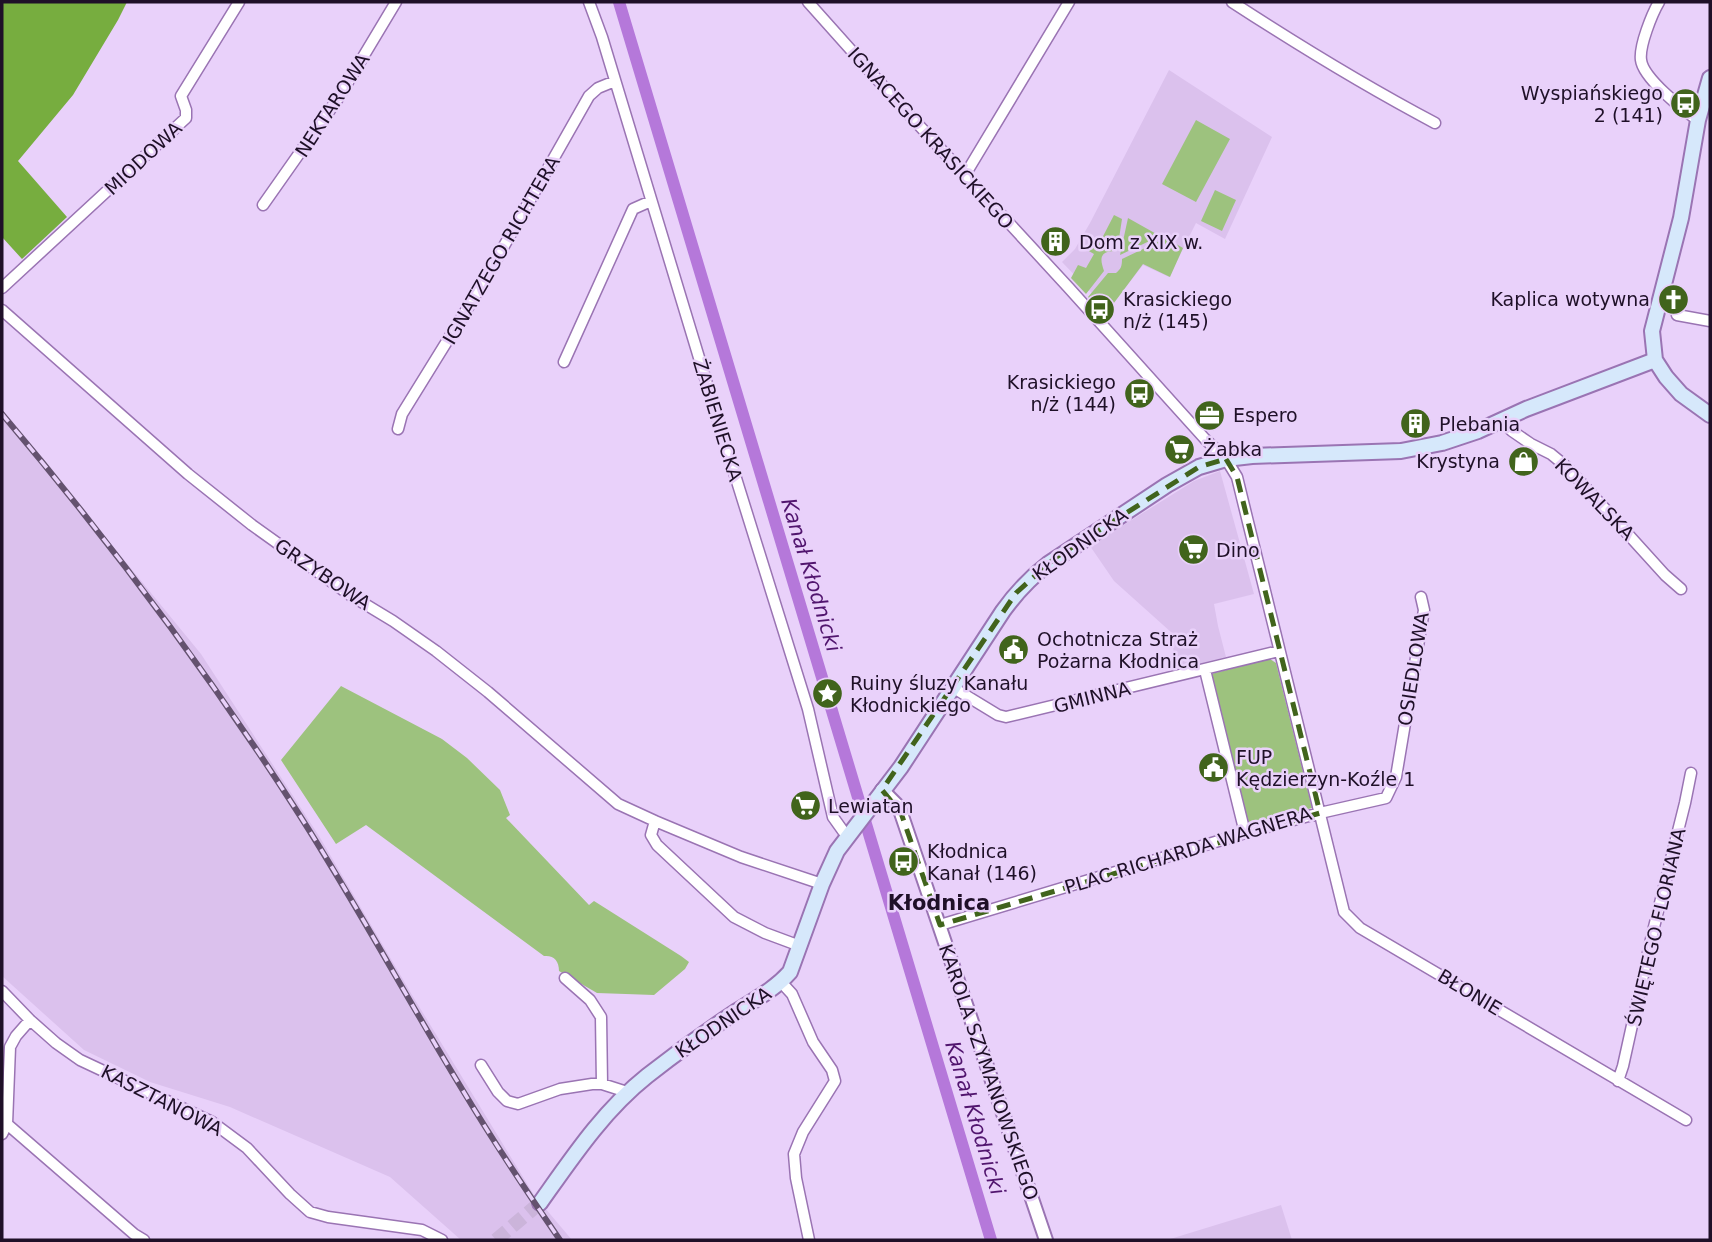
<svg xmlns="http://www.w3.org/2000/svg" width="1712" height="1242" font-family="'DejaVu Sans',sans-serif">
<rect width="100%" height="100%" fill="#e9d1fa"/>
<path fill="#dbc1ed" d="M1169,70L1272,137L1225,239L1196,223L1169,277L1143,265L1108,310L1062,262L1075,249L1090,223Z
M2,411L201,654L319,836L412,995L534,1195L572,1240H461L390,1177L230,1107L150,1082L84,1050L2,976Z
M1220,471L1254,594L1214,604L1218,626L1226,657L1175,670L1172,633L1114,581L1090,546L1194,481Z
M1281,1205L1292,1240H1167Z"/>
<path fill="#9dc27e" d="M1196,120L1230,139L1196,202L1162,184Z
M1215,190L1236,200L1222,231L1201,221Z
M1114,215L1122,219L1118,245L1114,251C1099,252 1100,259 1104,271L1086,294L1071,278L1078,265L1086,268L1094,254L1087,250L1091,243L1098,246Z
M1128,218L1160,236L1120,255Z
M1166,238L1183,248L1170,277L1143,264L1105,315L1088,297L1108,273H1116C1121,269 1122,266 1122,259Z
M1270,659L1276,663L1312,808L1248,824L1211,674Z
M341,686L442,739L467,758L500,790L510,815L506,818L589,905L594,901L681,956L689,962L685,969L654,995L597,993L559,971C559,961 554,955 544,956L366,825L336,844L281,760Z"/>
<path fill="#77ad3f" d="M2,2H127L118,20L73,95L18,161L67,217L22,259L2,237Z"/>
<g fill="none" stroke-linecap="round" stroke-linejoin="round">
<path stroke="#b578da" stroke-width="12" d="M619,2L991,1240"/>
<path stroke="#cbb4da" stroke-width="14" stroke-dasharray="14 7" stroke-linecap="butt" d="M496,1240L540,1203"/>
<defs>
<path id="minor" d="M589,2L602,37L720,427L808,709L833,817L843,831L848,835
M808,2L892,96L1068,287L1205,439L1226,459L1237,477L1248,522L1344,912L1360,928L1686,1120
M1232,2C1298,45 1365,86 1435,123
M1659,2C1652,14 1639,46 1641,60C1643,78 1683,110 1698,120
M965,175L1069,2
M263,205L339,97L396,2
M2,288L186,118V110L181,96L239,2
M2,310L188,474L252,525L350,595L393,621L436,651L488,692L618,804L655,821L651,835L657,845L734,917L765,933L800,946
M1677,315L1710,321
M564,362L633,209L651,201
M1501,421L1512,431L1531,444L1551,454L1568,468L1665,575L1681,589
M398,429L402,414L483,283L589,96L598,88L615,81
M1205,670L1245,833
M952,687L998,715L1006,717L1279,651
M655,821L741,857L822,884
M940,925L1245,833L1320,813L1386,798L1396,777L1424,610L1421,597
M565,978L590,1000L601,1017L602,1084
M781,982L792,994L813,1042L832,1070L835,1081L803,1132L794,1154L796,1178L809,1240
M2,991L30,1020L56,1043L80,1060L212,1122L247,1148L290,1194L310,1212L328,1217L422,1230L442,1240
M481,1065L498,1092L507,1101L518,1104L560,1089L592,1084H602L627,1092
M1618,1081L1623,1066L1652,935L1685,803L1691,773
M7,1124L134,1234L144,1240
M2,1134L7,1124L10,1047L16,1036L30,1020"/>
<path id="tertiary" d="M882,790L898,806L901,813L1046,1240"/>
<path id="secondary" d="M1710,78L1698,120L1681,218L1652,331L1655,360L1666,377L1681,394L1710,415
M540,1203C572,1158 603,1111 647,1076C675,1054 704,1033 734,1013C754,1000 774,990 790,972L822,884L837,851L901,767L1003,611C1016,593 1030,578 1048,564L1167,485L1199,467L1226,459L1252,456L1401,451L1442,443L1478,431L1526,409L1655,360"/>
</defs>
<use href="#minor" stroke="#9a74b3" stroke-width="13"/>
<use href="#tertiary" stroke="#9a74b3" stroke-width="16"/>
<use href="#secondary" stroke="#9a74b3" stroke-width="18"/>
<use href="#minor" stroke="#fff" stroke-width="10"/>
<use href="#tertiary" stroke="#fff" stroke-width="12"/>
<use href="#secondary" stroke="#d6e8fb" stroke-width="14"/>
<defs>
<path id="rail" d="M2,414C108,539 206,670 295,808C355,901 407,999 465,1094C495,1144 527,1192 560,1240"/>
</defs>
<use href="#rail" stroke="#64526f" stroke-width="6"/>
<use href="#rail" stroke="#e9d1fa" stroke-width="3.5" stroke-dasharray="10" stroke-linecap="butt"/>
</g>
<path fill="none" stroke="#41641c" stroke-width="5" stroke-dasharray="14 9" stroke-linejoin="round" d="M1226,459L1237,477L1320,813L940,925L901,813L882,790L1016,593L1055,558L1199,467Z"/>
<defs>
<symbol id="bus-disc" viewBox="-11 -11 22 22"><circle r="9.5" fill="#41641c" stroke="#e9d1fa"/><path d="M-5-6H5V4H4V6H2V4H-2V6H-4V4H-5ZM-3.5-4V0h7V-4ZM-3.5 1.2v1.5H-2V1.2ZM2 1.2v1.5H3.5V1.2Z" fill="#fff"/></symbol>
<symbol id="building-disc" viewBox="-11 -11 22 22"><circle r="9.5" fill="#41641c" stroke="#e9d1fa"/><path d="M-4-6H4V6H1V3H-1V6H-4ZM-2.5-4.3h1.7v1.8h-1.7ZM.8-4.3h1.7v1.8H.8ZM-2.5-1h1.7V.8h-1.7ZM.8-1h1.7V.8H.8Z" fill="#fff"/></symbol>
<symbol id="church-disc" viewBox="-11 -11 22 22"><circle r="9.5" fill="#41641c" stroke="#e9d1fa"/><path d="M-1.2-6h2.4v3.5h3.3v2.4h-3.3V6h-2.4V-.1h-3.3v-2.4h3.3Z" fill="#fff"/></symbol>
<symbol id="office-disc" viewBox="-11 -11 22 22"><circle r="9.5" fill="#41641c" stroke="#e9d1fa"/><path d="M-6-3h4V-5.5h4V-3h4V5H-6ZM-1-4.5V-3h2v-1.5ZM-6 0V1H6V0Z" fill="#fff"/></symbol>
<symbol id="supermarket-disc" viewBox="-11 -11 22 22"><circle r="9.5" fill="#41641c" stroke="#e9d1fa"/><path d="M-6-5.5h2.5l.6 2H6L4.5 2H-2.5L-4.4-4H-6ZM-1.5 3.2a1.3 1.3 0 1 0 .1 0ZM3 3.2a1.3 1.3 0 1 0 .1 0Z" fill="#fff"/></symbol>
<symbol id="shop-disc" viewBox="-11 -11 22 22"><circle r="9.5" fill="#41641c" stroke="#e9d1fa"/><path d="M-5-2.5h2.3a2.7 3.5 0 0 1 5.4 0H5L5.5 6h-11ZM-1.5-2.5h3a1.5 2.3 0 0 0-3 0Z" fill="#fff"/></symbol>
<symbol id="civic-disc" viewBox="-11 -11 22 22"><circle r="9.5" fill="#41641c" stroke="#e9d1fa"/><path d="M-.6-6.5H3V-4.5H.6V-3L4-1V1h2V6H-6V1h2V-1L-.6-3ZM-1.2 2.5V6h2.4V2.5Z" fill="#fff"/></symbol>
<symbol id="sight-disc" viewBox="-11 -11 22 22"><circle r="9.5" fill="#41641c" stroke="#e9d1fa"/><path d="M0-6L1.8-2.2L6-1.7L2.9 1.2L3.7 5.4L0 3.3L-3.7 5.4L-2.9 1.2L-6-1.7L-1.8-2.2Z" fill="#fff"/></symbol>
</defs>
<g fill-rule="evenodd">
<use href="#bus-disc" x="1668" y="86" width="35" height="35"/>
<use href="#building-disc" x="1038" y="224" width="35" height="35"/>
<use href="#church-disc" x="1656" y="282" width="35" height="35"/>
<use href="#bus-disc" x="1082" y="292" width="35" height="35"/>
<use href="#bus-disc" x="1122" y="376" width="35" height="35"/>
<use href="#office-disc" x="1192" y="398" width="35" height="35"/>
<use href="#building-disc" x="1398" y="406" width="35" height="35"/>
<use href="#supermarket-disc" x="1162" y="432" width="35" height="35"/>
<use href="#shop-disc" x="1506" y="444" width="35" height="35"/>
<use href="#supermarket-disc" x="1176" y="532" width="35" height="35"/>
<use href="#civic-disc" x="996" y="632" width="35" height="35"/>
<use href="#sight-disc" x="810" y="676" width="35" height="35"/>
<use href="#civic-disc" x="1196" y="750" width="35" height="35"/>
<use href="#supermarket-disc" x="788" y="788" width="35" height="35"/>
<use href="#bus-disc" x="886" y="844" width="35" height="35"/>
</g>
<g text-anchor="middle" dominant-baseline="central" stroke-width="5" stroke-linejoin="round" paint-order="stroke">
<g font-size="19" fill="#1f1028" stroke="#e9d1fa" text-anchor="start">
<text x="1663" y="93" text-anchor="end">Wyspiańskiego<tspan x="1663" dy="22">2 (141)</tspan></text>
<text x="1079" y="242">Dom z XIX w.</text>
<text x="1123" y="299">Krasickiego<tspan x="1123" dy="22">n/ż (145)</tspan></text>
<text x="1650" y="299" text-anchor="end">Kaplica wotywna</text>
<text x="1116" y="382" text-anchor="end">Krasickiego<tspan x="1116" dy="22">n/ż (144)</tspan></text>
<text x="1233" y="415">Espero</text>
<text x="1439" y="424">Plebania</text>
<text x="1203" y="449">Żabka</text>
<text x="1500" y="461" text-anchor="end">Krystyna</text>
<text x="1216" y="550">Dino</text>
<text x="1037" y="639">Ochotnicza Straż<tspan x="1037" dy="22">Pożarna Kłodnica</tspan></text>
<text x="850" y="683">Ruiny śluzy Kanału<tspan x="850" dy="22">Kłodnickiego</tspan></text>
<text x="1236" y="757">FUP<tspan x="1236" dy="22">Kędzierzyn-Koźle 1</tspan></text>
<text x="828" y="806">Lewiatan</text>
<text x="927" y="851">Kłodnica<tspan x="927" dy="22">Kanał (146)</tspan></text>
</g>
<g font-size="19" fill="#1f1028" stroke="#e9d1fa">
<text transform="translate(332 105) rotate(-57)">NEKTAROWA</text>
<text transform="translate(931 138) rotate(48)">IGNACEGO KRASICKIEGO</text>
<text transform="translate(143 158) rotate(-43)">MIODOWA</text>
<text transform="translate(501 250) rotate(-60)">IGNATZEGO RICHTERA</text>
<text transform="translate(718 420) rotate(73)">ŻABIENIECKA</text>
<text transform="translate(1595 499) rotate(46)">KOWALSKA</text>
<text transform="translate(1080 544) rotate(-35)">KŁODNICKA</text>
<text transform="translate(323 574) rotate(34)">GRZYBOWA</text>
<text transform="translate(1413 669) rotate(-81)">OSIEDLOWA</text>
<text transform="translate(1092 697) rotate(-14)">GMINNA</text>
<text transform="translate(1188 850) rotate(-17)">PLAC RICHARDA WAGNERA</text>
<text transform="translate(1656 927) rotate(-77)">ŚWIĘTEGO FLORIANA</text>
<text transform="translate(1470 992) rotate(31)">BŁONIE</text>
<text transform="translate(723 1022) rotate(-34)">KŁODNICKA</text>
<text transform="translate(989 1072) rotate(71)">KAROLA SZYMANOWSKIEGO</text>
<text transform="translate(162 1100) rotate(27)">KASZTANOWA</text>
</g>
<g font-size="21" font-style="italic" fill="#51156e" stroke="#e9d1fa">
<text transform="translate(811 575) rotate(73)">Kanał Kłodnicki</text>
<text transform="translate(975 1118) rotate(73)">Kanał Kłodnicki</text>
</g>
<g font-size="21" font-weight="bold" fill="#1f1028" stroke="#e9d1fa">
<text x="939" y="903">Kłodnica</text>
</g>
</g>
<rect width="1712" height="1242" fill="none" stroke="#1f1028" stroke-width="7"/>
</svg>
